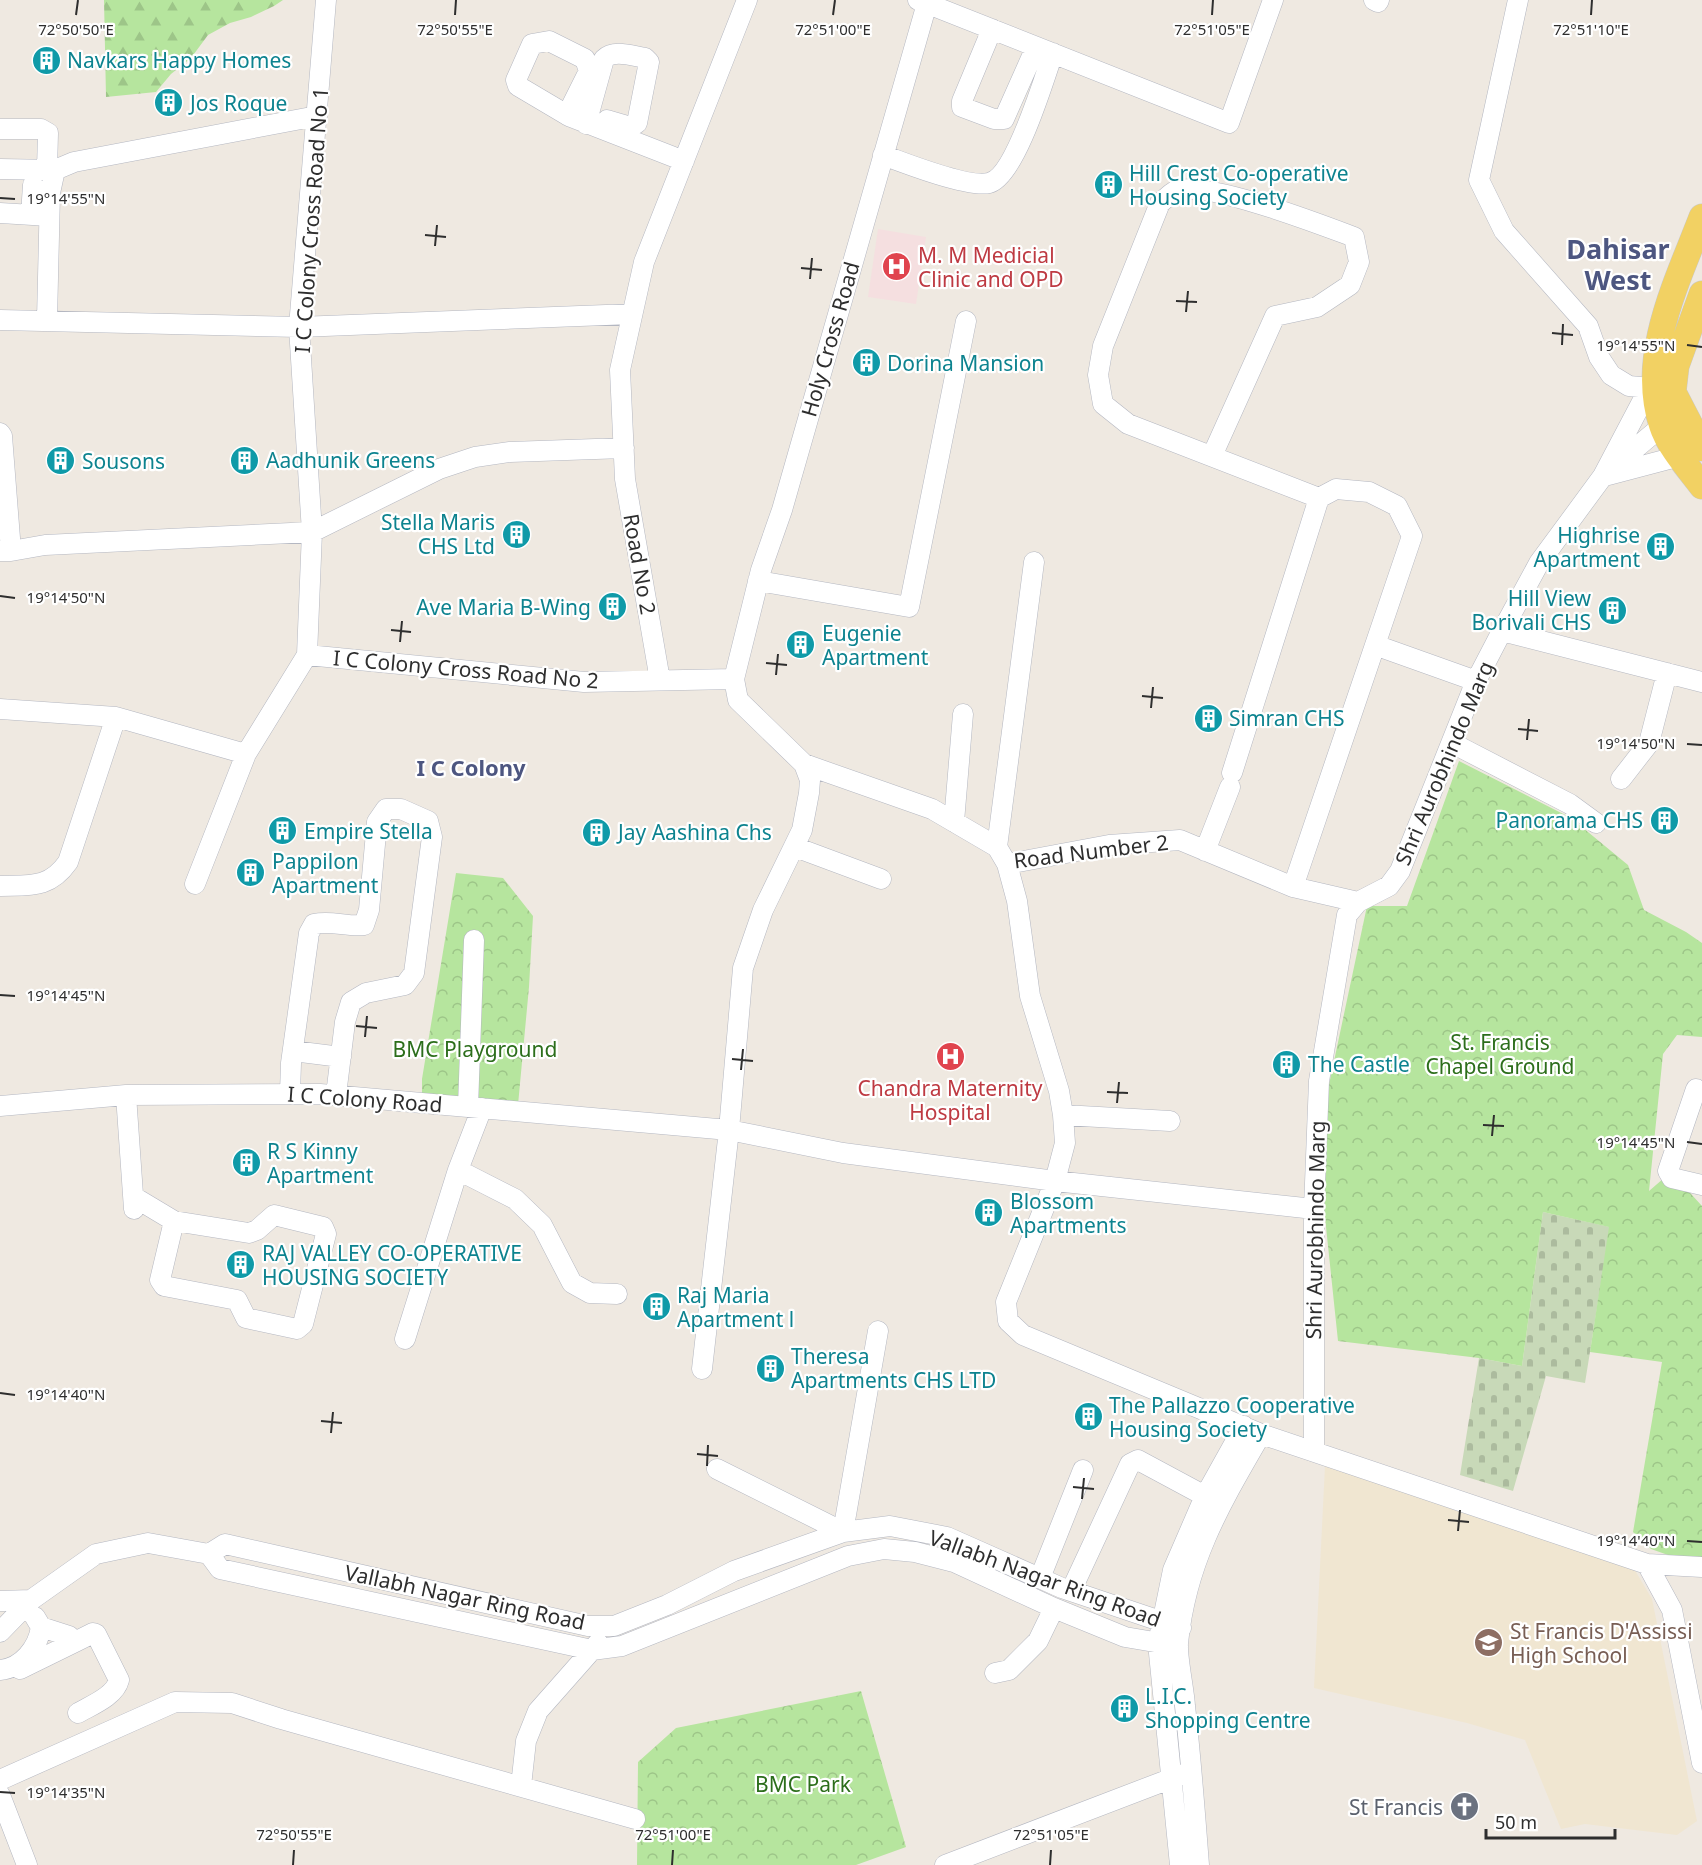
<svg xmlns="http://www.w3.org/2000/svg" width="1702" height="1865" font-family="'Noto Sans',sans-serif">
<defs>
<pattern id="forest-firs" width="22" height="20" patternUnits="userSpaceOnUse" patternTransform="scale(1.5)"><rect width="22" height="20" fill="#b6e59e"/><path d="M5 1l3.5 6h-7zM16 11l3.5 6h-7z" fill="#9dc588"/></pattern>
<pattern id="cemetery-stones" width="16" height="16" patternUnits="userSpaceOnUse" patternTransform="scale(1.5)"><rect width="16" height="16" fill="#c8d9b8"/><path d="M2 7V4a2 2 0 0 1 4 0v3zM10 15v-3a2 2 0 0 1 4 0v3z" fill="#acbb9e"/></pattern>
<pattern id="park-crowns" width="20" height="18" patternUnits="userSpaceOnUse" patternTransform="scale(1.5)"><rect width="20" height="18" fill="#b6e59e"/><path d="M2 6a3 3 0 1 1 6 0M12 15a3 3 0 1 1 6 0" fill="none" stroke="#9dc588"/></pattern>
</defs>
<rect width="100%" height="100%" fill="#efe9e1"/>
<path fill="#f0e6d1" d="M1325,1466L1633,1567L1652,1599L1697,1821L1677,1835L1585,1824L1561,1829L1525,1740L1467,1723L1314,1688Z"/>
<path fill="#f5dfe0" d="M878,229L926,237L916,304L868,297Z"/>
<path fill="url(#forest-firs)" d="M104,0H283L274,6L251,17L230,23L208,35L191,58L171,74L156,92L106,97Z"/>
<path fill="url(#cemetery-stones)" d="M1543,1212L1610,1227L1585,1383L1546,1376L1513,1491L1460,1475L1479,1358L1522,1366Z"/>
<path fill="url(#park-crowns)" d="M1459,761L1571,818L1628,865L1644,910L1686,932L1702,943V1037L1677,1035L1663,1054L1649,1191L1671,1172L1702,1206V1567L1651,1549L1633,1532L1662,1362L1590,1352L1609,1227L1543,1212L1522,1366L1479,1358L1338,1341L1317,1141L1367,906H1407Z
M456,873L503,878L533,916L529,987L518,1105L422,1093V1079Z
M861,1691L906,1847L856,1865H637L638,1762L676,1728Z"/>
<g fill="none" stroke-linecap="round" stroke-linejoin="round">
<defs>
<path id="minor" d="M918,0L1229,123L1273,0
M928,0L782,510L761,570L734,679L738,700L804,764L932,809L997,847L1007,864L1017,901L1030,996L1059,1091L1063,1115L1065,1143L1055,1181L1006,1302L1008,1321L1023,1335L1261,1434L1647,1564L1672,1610L1702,1763
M1374,0L1378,2L1379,0
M1518,0L1479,180L1504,231L1588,326L1599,357L1611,375L1629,386L1650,388
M992,29L962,101V107L994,119H1004L1036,47
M567,115L589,71L585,59L549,41L532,44L516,80L518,86L567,115L571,117L684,161
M586,124L604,59C614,49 632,56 645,58L649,62L637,123L631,127L607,120
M0,129H41L48,133L47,170
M883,155C904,163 969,188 989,183C1015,177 1044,79 1053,53
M0,169L55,170
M0,213L49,216
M31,215L33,185
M0,320L299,327L632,314
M47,320L50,193L55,170L74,162L317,116
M0,433L2,436L11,551
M1212,456L1275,316L1317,307L1350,285L1359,262L1354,237C1322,225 1203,179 1175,191C1170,194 1164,200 1160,203L1103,346L1098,375L1103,404L1128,424L1319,498
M1611,469L1662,426L1673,420
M1608,475L1680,456L1689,451
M0,551H11L45,545L312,532L439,469L475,457L510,452L624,448
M758,581L909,607L966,321
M1502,631L1702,682
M1375,645L1476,681
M307,655L584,682L734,679
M660,680L625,479L620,370L644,262L747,0
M0,709L116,717
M1452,743L1570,804L1596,823
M1232,773L1319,498L1336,489L1369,492L1397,506L1412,536L1293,887
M1621,779L1649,743L1667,673
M954,822L963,714
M795,847L881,879
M997,847L1034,562
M1205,851L1230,787
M1007,864L1109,845L1180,840L1293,887L1358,902
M195,884L246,754L307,655L312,532L299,327L326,0
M0,886C30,885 49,889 68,862L116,717L246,754
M293,1051L341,1057
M1696,1089L1668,1171L1672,1178L1702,1185
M290,1093L291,1063L309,933L314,924C331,920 347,927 364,925L369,910L377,822L386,809H401L428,821L432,837L414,973L405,985L366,993L351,1002L345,1022L336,1095
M126,1095L134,1209
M0,1106L126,1095L320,1094L729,1130L843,1153L1055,1181L1314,1209
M468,1107L474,940
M1063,1115L1170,1121
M458,1170L515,1199L542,1225L572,1283L590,1293L617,1294
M134,1197L174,1221L249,1233L257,1230L274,1215L323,1227L326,1234L303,1324L297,1329L246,1318L237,1300L164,1286L160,1280L174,1221
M405,1339L458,1170L482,1108
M702,1369L729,1130L743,968L763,910L802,830L809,793L810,780L804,764
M1314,1451V1209L1319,1081L1347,915L1358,902L1389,886L1400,871L1476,681L1502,631L1539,563L1603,476L1653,381L1657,379
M717,1469L843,1532L878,1331
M209,1554L220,1569L592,1650L622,1646L848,1556L884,1549L915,1552L954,1562L1054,1608L1125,1637L1178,1646
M1647,1564L1702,1567
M1040,1578L1083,1470
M1071,1591L1130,1464L1138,1460L1205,1496
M0,1601L31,1600
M41,1627L69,1636L75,1642L93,1633L96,1634L119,1680C115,1696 92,1705 78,1713
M0,1632L31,1600L96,1554L148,1543L209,1554L225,1544L588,1626H614L667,1605L734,1571L843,1532L890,1526L947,1537L1062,1588L1181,1628
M20,1669L75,1642
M0,1670C22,1668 38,1648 41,1627L35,1617
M995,1673L1009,1670L1038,1641L1054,1608
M0,1780L175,1702L232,1703L281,1719L635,1819
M521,1786L526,1741L538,1711L598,1643
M0,1795L27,1865
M945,1865L1183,1774
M1180,1865L1158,1643L1173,1570L1205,1496L1244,1426
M1199,1865C1195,1812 1191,1759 1185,1706C1184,1689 1177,1658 1178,1643C1186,1561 1221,1503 1261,1434"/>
<path id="major" d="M1702,217C1678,280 1639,356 1662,425C1668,445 1689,469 1702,486
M1702,294L1676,366L1673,392L1702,448"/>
</defs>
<use href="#minor" stroke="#b4b7c1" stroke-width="21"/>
<use href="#major" stroke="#c9c9c9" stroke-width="27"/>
<use href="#minor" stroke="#fff" stroke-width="20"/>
<use href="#major" stroke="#f2d163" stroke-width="26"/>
</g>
<path fill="none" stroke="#2e2e2e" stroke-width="2" d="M76,15L78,0M455,15L456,0M833,15L835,0M1212,15L1213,0M1591,15L1592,0M0,198L15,199M425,235L446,237M435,246L437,225M801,268L822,270M810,279L812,258M1176,301L1197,302M1186,312L1188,291M1552,333L1573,335M1562,345L1563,324M1687,345L1702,347M0,596L15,598M391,630L411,632M400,642L402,621M766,663L787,665M776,675L778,654M1142,696L1163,698M1151,708L1153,687M1518,729L1538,731M1527,740L1529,719M1687,744L1702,745M0,995L15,996M356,1026L377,1028M365,1037L367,1016M732,1059L753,1061M741,1070L743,1049M1107,1092L1128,1093M1117,1103L1119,1082M1483,1125L1504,1126M1492,1136L1494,1115M1687,1142L1702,1144M0,1393L15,1395M321,1421L342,1423M331,1433L333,1412M697,1454L718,1456M707,1466L708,1445M1073,1487L1094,1489M1082,1499L1084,1478M1448,1520L1469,1522M1458,1531L1460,1510M1687,1541L1702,1542M0,1792L15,1793M293,1865L294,1850M672,1865L673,1850M1050,1865L1051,1850"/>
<defs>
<symbol id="building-disc" viewBox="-11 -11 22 22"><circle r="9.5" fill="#0f9aa8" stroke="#fff"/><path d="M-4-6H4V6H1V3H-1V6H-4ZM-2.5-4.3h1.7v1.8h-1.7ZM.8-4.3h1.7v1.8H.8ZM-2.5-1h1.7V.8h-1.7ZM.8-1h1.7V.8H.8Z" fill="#fff"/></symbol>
<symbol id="hospital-disc" viewBox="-11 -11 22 22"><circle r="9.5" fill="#e0444e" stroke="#fff"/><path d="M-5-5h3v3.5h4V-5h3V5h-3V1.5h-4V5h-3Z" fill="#fff"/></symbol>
<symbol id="school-disc" viewBox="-11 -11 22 22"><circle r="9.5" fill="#8d6e63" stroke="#fff"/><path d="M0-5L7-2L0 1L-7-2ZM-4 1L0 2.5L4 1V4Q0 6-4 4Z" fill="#fff"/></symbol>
<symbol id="church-disc" viewBox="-11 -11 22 22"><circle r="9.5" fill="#6b7280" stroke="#fff"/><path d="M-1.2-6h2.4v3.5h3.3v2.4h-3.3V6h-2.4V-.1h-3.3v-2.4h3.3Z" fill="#fff"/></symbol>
</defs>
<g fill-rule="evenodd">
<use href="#building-disc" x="30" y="44" width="33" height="33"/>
<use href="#building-disc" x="152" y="86" width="33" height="33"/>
<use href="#building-disc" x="1092" y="168" width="33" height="33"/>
<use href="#hospital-disc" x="880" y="250" width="33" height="33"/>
<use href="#building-disc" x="850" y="346" width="33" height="33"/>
<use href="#building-disc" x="228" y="444" width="33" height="33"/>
<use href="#building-disc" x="44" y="444" width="33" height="33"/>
<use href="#building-disc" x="500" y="518" width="33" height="33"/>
<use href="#building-disc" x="1644" y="530" width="33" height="33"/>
<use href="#building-disc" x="596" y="590" width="33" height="33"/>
<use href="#building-disc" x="1596" y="594" width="33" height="33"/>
<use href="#building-disc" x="784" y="628" width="33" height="33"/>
<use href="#building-disc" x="1192" y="702" width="33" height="33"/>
<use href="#building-disc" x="1648" y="804" width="33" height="33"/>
<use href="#building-disc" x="266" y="814" width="33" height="33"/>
<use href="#building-disc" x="580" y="816" width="33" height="33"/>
<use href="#building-disc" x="234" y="856" width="33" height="33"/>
<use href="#hospital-disc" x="934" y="1040" width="33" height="33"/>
<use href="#building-disc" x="1270" y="1048" width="33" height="33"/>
<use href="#building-disc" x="230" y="1146" width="33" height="33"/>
<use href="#building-disc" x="972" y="1196" width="33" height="33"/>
<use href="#building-disc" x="224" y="1248" width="33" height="33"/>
<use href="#building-disc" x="640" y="1290" width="33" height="33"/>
<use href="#building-disc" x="754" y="1352" width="33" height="33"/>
<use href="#building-disc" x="1072" y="1400" width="33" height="33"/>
<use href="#school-disc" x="1472" y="1626" width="33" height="33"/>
<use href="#building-disc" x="1108" y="1692" width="33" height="33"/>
<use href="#church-disc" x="1448" y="1790" width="33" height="33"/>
</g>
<g text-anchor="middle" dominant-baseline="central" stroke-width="4.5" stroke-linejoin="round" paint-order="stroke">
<g font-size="21" fill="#0d838f" stroke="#fff" text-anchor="start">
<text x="67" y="60">Navkars Happy Homes</text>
<text x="190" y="103">Jos Roque</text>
<text x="1129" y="173">Hill Crest Co-operative<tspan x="1129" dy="24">Housing Society</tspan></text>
<text x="887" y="363">Dorina Mansion</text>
<text x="266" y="460">Aadhunik Greens</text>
<text x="82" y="461">Sousons</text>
<text x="495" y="522" text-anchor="end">Stella Maris<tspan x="495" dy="24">CHS Ltd</tspan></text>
<text x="1640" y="535" text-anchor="end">Highrise<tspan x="1640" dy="24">Apartment</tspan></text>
<text x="1591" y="598" text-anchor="end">Hill View<tspan x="1591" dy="24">Borivali CHS</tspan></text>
<text x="591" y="607" text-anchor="end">Ave Maria B-Wing</text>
<text x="822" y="633">Eugenie<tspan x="822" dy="24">Apartment</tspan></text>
<text x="1229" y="718">Simran CHS</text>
<text x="1643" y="820" text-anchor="end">Panorama CHS</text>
<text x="304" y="831">Empire Stella</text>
<text x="618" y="832">Jay Aashina Chs</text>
<text x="272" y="861">Pappilon<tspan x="272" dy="24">Apartment</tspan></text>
<text x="1308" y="1064">The Castle</text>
<text x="267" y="1151">R S Kinny<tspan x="267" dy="24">Apartment</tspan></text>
<text x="1010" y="1201">Blossom<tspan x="1010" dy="24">Apartments</tspan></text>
<text x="262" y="1253">RAJ VALLEY CO-OPERATIVE<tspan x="262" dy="24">HOUSING SOCIETY</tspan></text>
<text x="677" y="1295">Raj Maria<tspan x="677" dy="24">Apartment l</tspan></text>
<text x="791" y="1356">Theresa<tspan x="791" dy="24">Apartments CHS LTD</tspan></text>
<text x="1109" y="1405">The Pallazzo Cooperative<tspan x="1109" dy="24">Housing Society</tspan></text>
<text x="1145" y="1696">L.I.C.<tspan x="1145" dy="24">Shopping Centre</tspan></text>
</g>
<g font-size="21" fill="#2e2e2e" stroke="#fff">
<text transform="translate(311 220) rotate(-86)">I C Colony Cross Road No 1</text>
<text transform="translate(830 339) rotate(-74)">Holy Cross Road</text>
<text transform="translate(640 564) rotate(80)">Road No 2</text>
<text transform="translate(466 669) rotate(5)">I C Colony Cross Road No 2</text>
<text transform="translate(1444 763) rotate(-67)">Shri Aurobhindo Marg</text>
<text transform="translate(1091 851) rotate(-7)">Road Number 2</text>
<text transform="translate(365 1099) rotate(4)">I C Colony Road</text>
<text transform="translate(1315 1230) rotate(-89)">Shri Aurobhindo Marg</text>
<text transform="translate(1045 1578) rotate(20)">Vallabh Nagar Ring Road</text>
<text transform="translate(465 1597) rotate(12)">Vallabh Nagar Ring Road</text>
</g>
<g font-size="21" fill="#be3a42" stroke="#fff" text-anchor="start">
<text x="918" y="255">M. M Medicial<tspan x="918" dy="24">Clinic and OPD</tspan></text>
<text x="950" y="1088" text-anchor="middle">Chandra Maternity<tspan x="950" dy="24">Hospital</tspan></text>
</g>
<g font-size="21" fill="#2c6e1b" stroke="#fff">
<text x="1500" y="1042">St. Francis<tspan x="1500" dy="24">Chapel Ground</tspan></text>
<text x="475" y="1049">BMC Playground</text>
<text x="803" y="1784">BMC Park</text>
</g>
<g font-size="21" fill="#785e54" stroke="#fff" text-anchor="start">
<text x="1510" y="1631">St Francis D'Assissi<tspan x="1510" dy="24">High School</tspan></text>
</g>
<g font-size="21" fill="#5b616d" stroke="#fff" text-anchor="end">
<text x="1443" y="1807">St Francis</text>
</g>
<g font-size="22" font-weight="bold" fill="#4d5680" stroke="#fff">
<text x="471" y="767">I C Colony</text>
</g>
<g font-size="27" font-weight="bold" fill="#4d5680" stroke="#fff">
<text x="1618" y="248">Dahisar<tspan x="1618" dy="31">West</tspan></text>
</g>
</g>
<g font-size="15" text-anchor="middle" fill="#2e2e2e" stroke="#fff" stroke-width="4.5" stroke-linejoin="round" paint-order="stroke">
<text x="76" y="35">72°50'50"E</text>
<text x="455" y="35">72°50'55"E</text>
<text x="833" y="35">72°51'00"E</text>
<text x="1212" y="35">72°51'05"E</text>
<text x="1591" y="35">72°51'10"E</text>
<text x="66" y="204">19°14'55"N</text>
<text x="1636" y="351">19°14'55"N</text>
<text x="66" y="603">19°14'50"N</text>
<text x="1636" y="749">19°14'50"N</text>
<text x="66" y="1001">19°14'45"N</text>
<text x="1636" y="1148">19°14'45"N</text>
<text x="66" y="1400">19°14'40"N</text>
<text x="1636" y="1546">19°14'40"N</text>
<text x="66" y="1798">19°14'35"N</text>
<text x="294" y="1840">72°50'55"E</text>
<text x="673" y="1840">72°51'00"E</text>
<text x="1051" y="1840">72°51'05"E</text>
</g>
<path d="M1486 1829v9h129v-9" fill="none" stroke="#2e2e2e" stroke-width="3"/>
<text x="1495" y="1829" font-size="18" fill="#2e2e2e" stroke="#ffffff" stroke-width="4.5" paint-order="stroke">50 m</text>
</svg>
